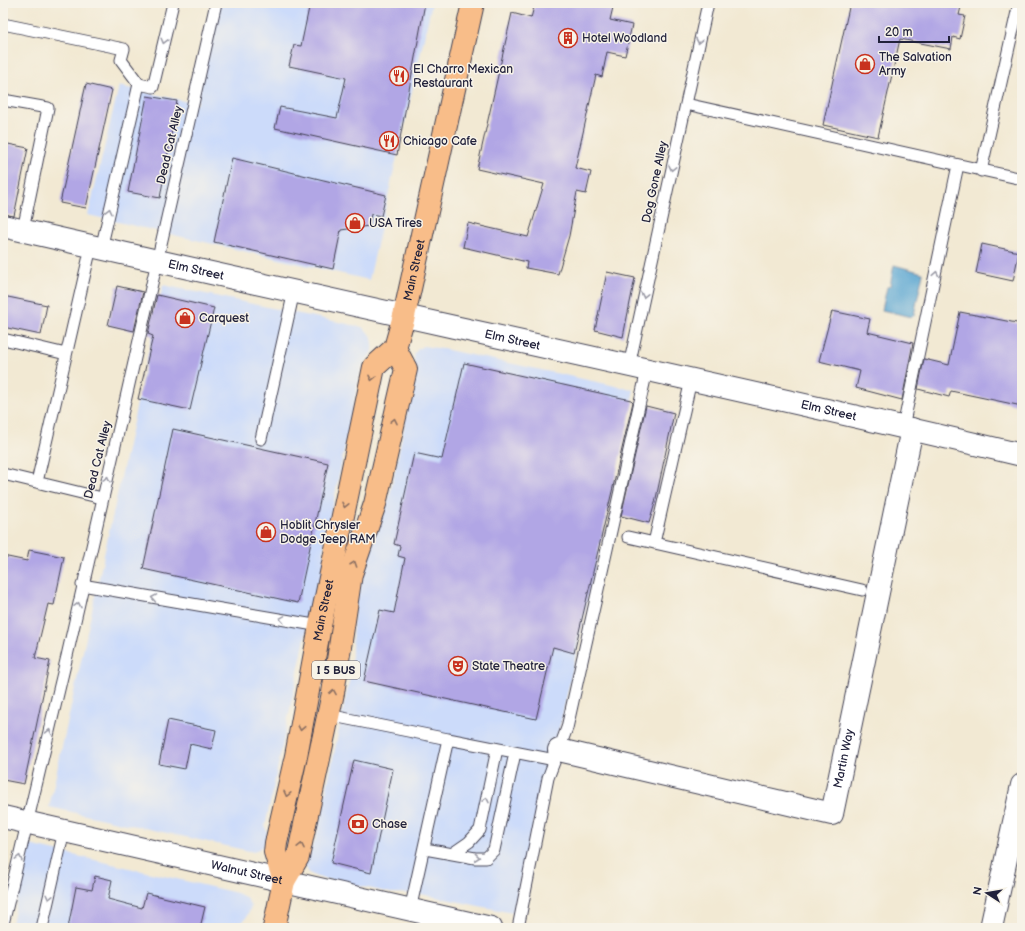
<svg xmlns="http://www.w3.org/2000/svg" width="1025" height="931" font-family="'Balsamiq Sans',sans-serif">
<rect width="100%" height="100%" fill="#f7f3e8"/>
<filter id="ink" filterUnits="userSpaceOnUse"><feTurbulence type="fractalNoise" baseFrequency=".025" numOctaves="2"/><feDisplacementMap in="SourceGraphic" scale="8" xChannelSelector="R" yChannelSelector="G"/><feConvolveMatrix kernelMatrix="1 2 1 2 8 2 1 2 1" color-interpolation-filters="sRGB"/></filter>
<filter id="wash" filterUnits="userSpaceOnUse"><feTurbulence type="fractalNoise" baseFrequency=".012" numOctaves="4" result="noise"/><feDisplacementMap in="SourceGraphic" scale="16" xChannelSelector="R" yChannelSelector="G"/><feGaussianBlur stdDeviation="0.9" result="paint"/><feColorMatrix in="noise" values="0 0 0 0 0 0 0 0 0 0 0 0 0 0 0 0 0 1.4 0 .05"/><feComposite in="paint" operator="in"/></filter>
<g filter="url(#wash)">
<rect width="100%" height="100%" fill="#f2e9d3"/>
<path fill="#ccdbfa" d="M219,3H432L369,280L88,215L119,86L197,104Z
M163,285L362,327L371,335L373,343L372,352L361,369L323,552L327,570L323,585L313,601L265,827L269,837L266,844L254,852L49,807Z
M423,346L448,350L634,390L561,722L541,791L513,913L421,894L391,893L317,877L309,873L303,862L316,839L351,673L353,624L358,584L376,525L389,499L414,380V354L418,349Z
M30,845L237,893L247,898L251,907L246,918L237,928H11Z"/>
<path fill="#59a5d1" stroke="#3e6486" d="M894,265L923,273L914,315L912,317L882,310L887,287L890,286Z"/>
<g id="blocks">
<path fill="#b1a6e5" d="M310,3H425L397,155L275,128L280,107L337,118L346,78L289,66L294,45L301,46Z
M535,3H614L610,20L632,25L625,56L607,52L602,77L596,75L575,168L591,172L586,194L577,192L569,236L558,274L526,268L527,262L463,247L468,223L528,237L544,184L477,169L512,13L531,18Z
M850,3H962L959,15L965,16L960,39L953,37L951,49L900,39L878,137L823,125Z
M86,84L112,90L86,208L60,203Z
M147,96L177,101L160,198L128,192Z
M3,143L28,148L14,216L3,214Z
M232,158L386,195L381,216L371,214L369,226L341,230L333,269L214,242Z
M982,244L1019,252L1013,281L976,273Z
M607,272L635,278L623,337L595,330Z
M117,286L143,292L134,331L108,325Z
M157,295L214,308L190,410L138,399L153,336L148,334Z
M3,296L47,305L41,335L3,327Z
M832,311L870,319L867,332L913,343L902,400L856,388L860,371L819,361Z
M960,312L1022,324V406L951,391L949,397L918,389L924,359L949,365Z
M464,363L631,400L633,402L574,653L553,647L536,719L364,681L380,610L394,613L405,558L398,556L400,546L394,544L414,453L442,459Z
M646,406L674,413L655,503L649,523L621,516Z
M173,429L328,463L298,603L143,569Z
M29,550L64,557L54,605L48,604L35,658L50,661L24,784L3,780V556L27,561Z
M168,720L216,730L212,749L190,744L185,769L159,764Z
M354,760L393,769L371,873L331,863Z
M95,876L112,880L108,899L142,908L146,893L205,907L200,928H68L76,887L92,890Z"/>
</g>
</g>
<g filter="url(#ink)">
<use href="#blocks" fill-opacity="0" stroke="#414052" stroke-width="1"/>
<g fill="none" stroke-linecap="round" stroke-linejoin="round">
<defs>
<path id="lane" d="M3,24L124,49L121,60L139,84L153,87L173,3
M3,100L48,108L23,230
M686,104L1022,179
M981,171L1019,3
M101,249L139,84
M3,339L66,354
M629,366L708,3
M903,427L958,165
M261,439L294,291
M3,474L102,498
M37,482L91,247
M628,537L862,590
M654,543L691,380
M82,585L320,626
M328,715L448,739
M425,849L475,858H486L494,850L515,753
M453,853L469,842L480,830L497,749
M410,910L448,739L555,760
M3,924L67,656L216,3
M42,928L64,831
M518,928L548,778L567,728L647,370"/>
<g id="street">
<path id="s1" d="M3,226C342,304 683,375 1022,455"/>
<path id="s2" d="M559,750L832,814L912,429"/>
<path id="s3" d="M3,817L491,928"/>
<path d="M991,928L1022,785"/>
</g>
<g id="primary">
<path id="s4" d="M284,881L275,852L276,843L296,756L320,626L374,367L395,348L404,316L473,3"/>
<path d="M274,928L284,881L298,857L333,693L351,574L375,504L406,369L395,348"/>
</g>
</defs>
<use href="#lane" stroke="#414052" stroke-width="13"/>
<use href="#street" stroke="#414052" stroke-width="24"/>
<use href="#primary" stroke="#414052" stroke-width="24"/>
<use href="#lane" stroke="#fff" stroke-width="11"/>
<use href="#street" stroke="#fff" stroke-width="22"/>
<use href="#primary" stroke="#f8bd89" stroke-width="22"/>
</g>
<defs><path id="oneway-chevron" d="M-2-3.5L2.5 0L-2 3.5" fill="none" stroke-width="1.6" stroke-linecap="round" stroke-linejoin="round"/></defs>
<g stroke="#9c9ca7">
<use href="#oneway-chevron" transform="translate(164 41) rotate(104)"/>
<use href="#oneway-chevron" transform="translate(699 41) rotate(102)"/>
<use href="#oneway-chevron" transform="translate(672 168) rotate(102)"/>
<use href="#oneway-chevron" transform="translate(109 211) rotate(-77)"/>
<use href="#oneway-chevron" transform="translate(936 274) rotate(-79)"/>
<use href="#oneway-chevron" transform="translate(644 295) rotate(102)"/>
<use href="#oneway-chevron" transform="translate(107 479) rotate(-76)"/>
<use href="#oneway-chevron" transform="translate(154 598) rotate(-170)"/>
<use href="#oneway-chevron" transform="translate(78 605) rotate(-78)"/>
<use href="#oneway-chevron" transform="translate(282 619) rotate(-171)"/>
<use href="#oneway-chevron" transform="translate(49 732) rotate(-77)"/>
<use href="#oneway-chevron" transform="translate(486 800) rotate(-78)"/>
<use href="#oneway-chevron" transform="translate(477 857) rotate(5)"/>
<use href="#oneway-chevron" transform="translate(19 858) rotate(-76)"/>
<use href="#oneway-chevron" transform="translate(49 897) rotate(103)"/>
</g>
<g stroke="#8d7062">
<use href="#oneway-chevron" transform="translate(372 378) rotate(102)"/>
<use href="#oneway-chevron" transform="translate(394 421) rotate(-78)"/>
<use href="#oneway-chevron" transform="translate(345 505) rotate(102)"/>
<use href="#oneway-chevron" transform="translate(354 564) rotate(-71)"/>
<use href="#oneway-chevron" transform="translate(333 692) rotate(-81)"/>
<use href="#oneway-chevron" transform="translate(301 728) rotate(101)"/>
<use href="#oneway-chevron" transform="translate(287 794) rotate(103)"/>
<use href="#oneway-chevron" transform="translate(301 846) rotate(-78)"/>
</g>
</g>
<defs>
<symbol id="building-ring" viewBox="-11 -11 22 22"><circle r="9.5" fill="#f7f3e8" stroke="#c8321e" stroke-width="1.5"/><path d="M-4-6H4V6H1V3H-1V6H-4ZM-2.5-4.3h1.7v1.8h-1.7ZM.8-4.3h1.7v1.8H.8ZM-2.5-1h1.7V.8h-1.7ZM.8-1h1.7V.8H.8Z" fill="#c8321e"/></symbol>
<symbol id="shop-ring" viewBox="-11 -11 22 22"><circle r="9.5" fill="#f7f3e8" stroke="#c8321e" stroke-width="1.5"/><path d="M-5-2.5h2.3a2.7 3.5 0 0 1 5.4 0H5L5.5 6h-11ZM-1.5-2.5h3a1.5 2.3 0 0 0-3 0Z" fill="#c8321e"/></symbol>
<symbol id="restaurant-ring" viewBox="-11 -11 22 22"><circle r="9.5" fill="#f7f3e8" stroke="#c8321e" stroke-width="1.5"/><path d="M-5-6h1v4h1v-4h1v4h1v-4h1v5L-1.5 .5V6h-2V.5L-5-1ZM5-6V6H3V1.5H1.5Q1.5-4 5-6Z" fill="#c8321e"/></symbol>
<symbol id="theatre-ring" viewBox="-11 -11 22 22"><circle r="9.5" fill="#f7f3e8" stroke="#c8321e" stroke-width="1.5"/><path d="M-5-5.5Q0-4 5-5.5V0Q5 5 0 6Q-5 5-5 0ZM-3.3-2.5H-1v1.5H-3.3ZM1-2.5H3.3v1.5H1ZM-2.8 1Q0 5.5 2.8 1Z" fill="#c8321e"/></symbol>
<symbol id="bank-ring" viewBox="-11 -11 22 22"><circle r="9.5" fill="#f7f3e8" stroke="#c8321e" stroke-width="1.5"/><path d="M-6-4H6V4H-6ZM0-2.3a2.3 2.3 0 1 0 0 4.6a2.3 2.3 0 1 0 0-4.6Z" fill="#c8321e"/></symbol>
</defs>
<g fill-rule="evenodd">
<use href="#building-ring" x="557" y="27" width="22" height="22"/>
<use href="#shop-ring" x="854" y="53" width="22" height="22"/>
<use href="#restaurant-ring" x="388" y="65" width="22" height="22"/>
<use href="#restaurant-ring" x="378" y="130" width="22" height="22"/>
<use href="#shop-ring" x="344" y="212" width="22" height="22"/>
<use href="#shop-ring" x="174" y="307" width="22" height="22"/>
<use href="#shop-ring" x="255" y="521" width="22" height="22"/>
<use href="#theatre-ring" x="447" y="655" width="22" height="22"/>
<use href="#bank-ring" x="347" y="813" width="22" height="22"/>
</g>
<g text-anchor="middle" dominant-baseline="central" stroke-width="3" stroke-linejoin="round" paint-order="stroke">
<rect fill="#f7f3e8" stroke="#62616f" stroke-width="1" x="312" y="661" width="48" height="18" rx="3"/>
<g font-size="11" font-weight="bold" fill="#22223b">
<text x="336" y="670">I 5 BUS</text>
</g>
<g font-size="12" fill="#22223b" stroke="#f7f3e8" text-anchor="start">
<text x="582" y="38">Hotel Woodland</text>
<text x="879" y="57">The Salvation<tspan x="879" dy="14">Army</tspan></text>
<text x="413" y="69">El Charro Mexican<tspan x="413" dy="14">Restaurant</tspan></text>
<text x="403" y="141">Chicago Cafe</text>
<text x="369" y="223">USA Tires</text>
<text x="199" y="318">Carquest</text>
<text x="280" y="525">Hoblit Chrysler<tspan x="280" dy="14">Dodge Jeep RAM</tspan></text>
<text x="472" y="666">State Theatre</text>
<text x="372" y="824">Chase</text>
</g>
<g font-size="12" fill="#22223b" stroke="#f7f3e8">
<text transform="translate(170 145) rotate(-77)">Dead Cat Alley</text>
<text transform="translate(655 182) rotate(-78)">Dog Gone Alley</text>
<text stroke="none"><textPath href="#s1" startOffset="198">Elm Street</textPath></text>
<text stroke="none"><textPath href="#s4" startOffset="634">Main Street</textPath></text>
<text stroke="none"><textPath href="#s1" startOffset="522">Elm Street</textPath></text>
<text stroke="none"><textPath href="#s1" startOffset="846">Elm Street</textPath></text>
<text transform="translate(98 460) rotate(-76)">Dead Cat Alley</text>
<text stroke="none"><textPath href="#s4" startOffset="277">Main Street</textPath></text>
<text stroke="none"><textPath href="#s2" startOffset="337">Martin Way</textPath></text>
<text stroke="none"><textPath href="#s3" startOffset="250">Walnut Street</textPath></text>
</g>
</g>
<rect width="1025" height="931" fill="none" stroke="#f7f3e8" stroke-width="16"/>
<g transform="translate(987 893) rotate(282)" stroke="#f7f3e8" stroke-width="3" paint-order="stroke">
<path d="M0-3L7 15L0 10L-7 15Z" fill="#22223b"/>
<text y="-6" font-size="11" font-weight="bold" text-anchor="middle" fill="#22223b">N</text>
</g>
<path d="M879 36v6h70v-6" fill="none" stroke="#22223b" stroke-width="2"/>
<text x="885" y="36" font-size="12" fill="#22223b" stroke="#f7f3e8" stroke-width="3" paint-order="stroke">20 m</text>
</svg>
